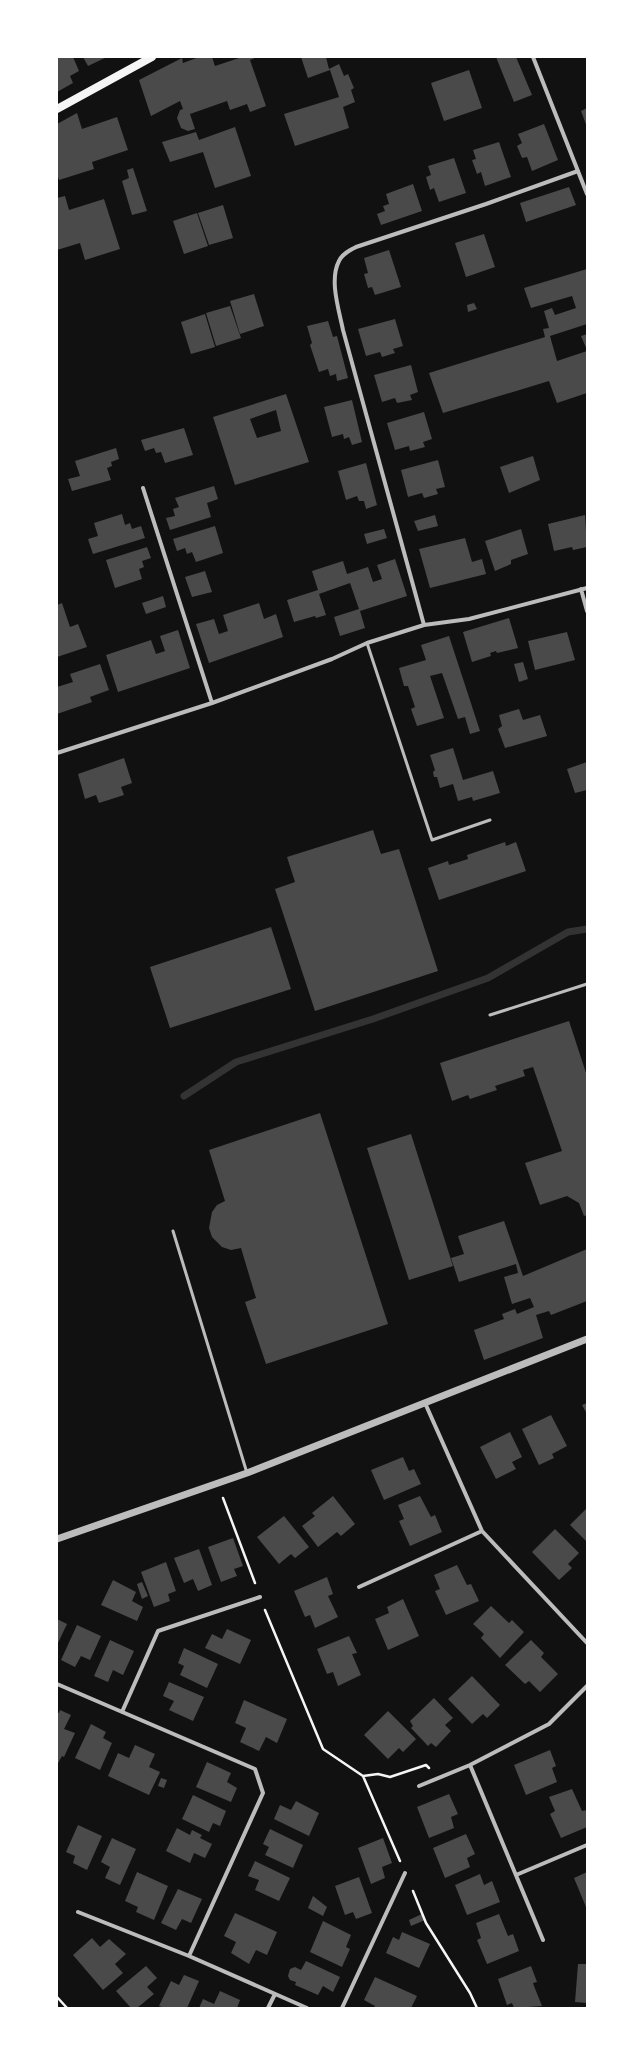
<svg xmlns="http://www.w3.org/2000/svg" width="644" height="2065" font-family="Merriweather,serif">
<rect width="100%" height="100%" fill="#111"/>
<g fill="none" stroke-linecap="round" stroke-linejoin="round">
<path stroke="#333" stroke-width="7" d="M184,1096L236,1062L373,1019L488,978L568,932L587,929"/>
</g>
<path fill="#4a4a4a" fill-rule="evenodd" d="M57,57H73L79,71L70,76L73,83L57,92Z
M83,57H107L88,66Z
M199,57H212L215,66L242,57H257L250,60L266,106L250,112L247,104L230,110L227,101L190,114L195,129L188,131L181,128L177,118L180,110L183,109L180,101L151,116L139,80L182,58L183,63Z
M301,57H326L329,69L339,64L344,76L348,74L354,88L351,90L355,102L343,107L349,128L295,146L284,114L339,97L330,70L308,78Z
M496,57H516L532,95L514,102Z
M469,70L482,108L444,121L431,83Z
M587,108V127L581,111Z
M77,113L82,129L117,117L128,150L92,162L94,169L59,180L57,174V124Z
M544,124L558,160L532,171L527,157L522,158L517,146L522,143L518,134Z
M235,127L251,176L215,188L203,152L170,162L162,142L196,132L199,140Z
M499,142L511,177L485,186L481,172L477,174L472,160L476,159L473,150Z
M454,158L466,193L439,202L434,188L430,190L426,177L431,175L428,166Z
M133,168L147,211L132,215L122,181L129,178L127,170Z
M413,184L422,211L381,225L377,214L385,211L383,206L389,204L386,194Z
M569,187L576,205L526,222L520,203Z
M65,196L69,210L104,199L120,249L85,260L80,243L57,250V198Z
M223,205L233,238L209,245L198,213Z
M197,213L208,246L184,254L173,221Z
M484,234L495,267L466,277L455,243Z
M389,250L401,287L375,295L372,287L368,288L364,274L368,273L364,258Z
M587,269V324L550,336L557,361L587,351V393L557,403L549,381L443,413L429,373L545,337L543,329L549,328L544,311L552,308L555,315L576,308L572,296L531,308L524,288Z
M254,294L264,326L240,334L230,301Z
M474,303L477,309L468,312L467,305Z
M230,306L241,338L216,346L206,313Z
M205,314L215,347L191,354L181,322Z
M395,319L403,346L393,349L395,353L382,357L380,352L366,356L358,329Z
M328,321L333,337L337,336L348,378L337,381L336,374L330,376L328,369L319,372L310,345L312,343L307,326Z
M587,334V350L581,336Z
M411,365L418,392L410,395L412,400L397,403L395,398L382,402L374,375Z
M286,394L309,462L235,485L213,417ZM276,410L281,431L257,438L250,419Z
M352,400L362,442L352,445L349,437L344,439L343,434L332,437L324,407Z
M424,412L432,439L423,442L425,447L410,451L409,446L395,450L387,423Z
M184,428L193,455L165,463L161,452L156,453L154,448L145,451L141,440Z
M116,448L119,459L111,462L112,466L107,468L111,480L72,491L68,479L80,476L75,461Z
M533,456L540,480L509,493L500,467Z
M438,460L445,487L436,489L438,494L424,498L422,493L408,497L401,470Z
M366,463L377,505L366,509L364,501H359L357,496L346,500L338,471Z
M214,486L218,499L207,503L211,517L170,530L166,518L175,516L173,509L179,507L175,498Z
M122,514L125,525L130,523L132,529L141,526L145,538L93,554L88,539L98,536L94,523Z
M435,515L438,526L418,531L414,521Z
M585,515L587,547L573,550L572,547L554,551L548,524Z
M215,526L223,553L196,562L192,552L187,554L185,548L177,551L173,539Z
M384,529L387,538L367,544L364,534Z
M521,529L528,554L511,560V564L495,571L485,541Z
M465,538L472,562L482,559L486,574L430,588L419,549Z
M147,547L151,558L142,561L144,567L139,569L142,579L115,588L106,560Z
M395,559L407,596L360,611L365,628L340,636L334,617L359,609L350,583L319,594L326,615L316,618L315,616L294,622L287,600L318,590L312,571L343,561L347,574L368,567L373,582L382,579L377,565Z
M205,571L212,592L192,597L185,577Z
M163,596L166,607L146,614L142,603Z
M62,603L70,627L78,624L87,647L57,657V605Z
M259,603L264,619L276,614L283,637L209,663L196,624L214,619L219,634L228,631L223,615Z
M509,618L518,648L497,653L496,651L490,653L491,656L472,662L463,632Z
M178,630L190,668L118,692L106,655L151,640L156,654L165,651L160,636Z
M567,632L575,660L535,670L528,641Z
M449,636L480,731L470,734L465,717L458,719L442,673L430,676L444,718L417,726L411,709L415,707L408,686H404L399,668L426,660L421,645Z
M523,662L528,679L519,682L514,664Z
M100,664L109,690L90,697L92,702L57,714V687L73,682L70,674Z
M519,709L523,720L540,715L547,736L505,748L498,729L502,726L499,715Z
M453,748L463,780L493,771L500,793L473,801L472,797L458,801L453,784L440,788L437,777H434L433,772L435,770L430,755Z
M124,758L132,783L121,787L124,795L99,803L96,795L85,799L78,774Z
M587,762V790L575,793L567,769Z
M373,830L381,854L399,849L438,971L315,1011L275,889L295,882L287,857Z
M505,842L506,846L516,842L526,871L439,900L428,868L448,861L449,865L468,859L467,855Z
M271,927L291,989L170,1028L150,967Z
M569,1021L587,1076V1215L584,1216L579,1203L567,1196L540,1205L525,1163L562,1151L533,1067L523,1070L525,1076L495,1086L497,1090L470,1099L468,1095L452,1101L440,1063Z
M320,1113L388,1324L266,1364L245,1302L256,1298L241,1248L231,1250L222,1247L212,1237L209,1228L212,1212L217,1205L225,1201L209,1150Z
M411,1134L453,1266L409,1280L367,1148Z
M504,1221L523,1276L587,1249V1301L551,1315L549,1311L536,1315L543,1338L484,1360L474,1330L504,1319L502,1314L515,1309L517,1314L534,1307L530,1298L512,1304L504,1277L518,1273L516,1264L459,1282L451,1258L464,1254L458,1236Z
M587,1403V1414L582,1405Z
M551,1415L567,1446L552,1454L554,1458L539,1465L522,1429Z
M510,1432L522,1457L512,1462L516,1469L496,1479L480,1447Z
M403,1457L409,1471L414,1469L421,1484L384,1500L371,1470Z
M333,1496L355,1524L341,1536L337,1532L318,1547L302,1526L315,1516L312,1513Z
M420,1496L431,1517L435,1515L442,1532L410,1546L399,1521L404,1519L398,1505Z
M587,1508V1542L570,1525Z
M284,1516L309,1547L295,1558L291,1554L279,1564L257,1537Z
M555,1529L579,1553L568,1564L572,1568L559,1580L532,1552Z
M233,1538L243,1566L234,1569L237,1576L221,1582L208,1547Z
M199,1549L212,1585L198,1591L193,1579L184,1583L174,1558Z
M166,1562L176,1591L168,1594L170,1601L154,1607L141,1572Z
M457,1565L467,1585L471,1584L479,1601L446,1615L435,1591L440,1589L434,1575Z
M327,1577L333,1594L328,1596L338,1617L315,1628L310,1615L305,1617L294,1591Z
M113,1580L136,1592L132,1601L143,1607L137,1621L101,1605Z
M142,1582L148,1596L142,1599L137,1584Z
M403,1599L419,1636L388,1650L375,1619L389,1613L387,1607Z
M491,1606L509,1623L512,1620L524,1632L500,1658L481,1638L484,1634L473,1624Z
M57,1619L67,1624L57,1645Z
M77,1625L101,1636L90,1660L81,1656L75,1667L61,1660Z
M227,1629L251,1640L240,1664L205,1648L212,1634L222,1639Z
M349,1636L357,1653L352,1654L361,1675L338,1686L333,1672L327,1674L317,1649Z
M110,1640L134,1651L123,1675L113,1670L108,1682L94,1676Z
M531,1640L544,1653L541,1657L558,1674L540,1692L529,1681L525,1684L505,1665Z
M184,1648L218,1664L207,1688L180,1675L184,1666L178,1663Z
M472,1676L500,1705L487,1718L483,1714L472,1724L448,1699Z
M169,1682L204,1697L193,1721L169,1710L174,1701L163,1696Z
M434,1698L453,1718L445,1725L451,1731L436,1747L431,1743L428,1746L411,1728L413,1726L410,1721Z
M244,1700L287,1719L277,1743L266,1737L259,1751L240,1742L246,1728L235,1723Z
M60,1710L71,1715L64,1729L75,1733L64,1757L62,1756L57,1765V1712L59,1713Z
M388,1711L416,1739L403,1752L399,1748L388,1759L364,1735Z
M91,1724L106,1732L103,1738L112,1743L100,1770L75,1758Z
M135,1745L155,1754L149,1767L160,1772L149,1795L108,1776L118,1753L129,1758Z
M550,1750L556,1766L552,1768L557,1782L526,1795L514,1765Z
M207,1762L231,1773L227,1782L237,1788L231,1802L196,1787Z
M161,1778L167,1780L164,1788L158,1786Z
M572,1789L582,1811L587,1810V1827L561,1838L550,1814L555,1811L549,1797Z
M449,1794L458,1814L451,1817L454,1828L429,1838L417,1807Z
M193,1795L226,1811L220,1826L213,1823L209,1832L182,1819Z
M296,1801L319,1813L309,1836L274,1819L280,1805L291,1810Z
M78,1825L102,1836L87,1870L73,1863L75,1856L66,1852Z
M177,1828L190,1835L192,1830L202,1835L200,1838L212,1844L205,1858L194,1853L190,1863L166,1851Z
M270,1829L303,1845L293,1868L265,1855L269,1847L263,1844Z
M466,1834L475,1854L467,1858L470,1867L445,1878L433,1848Z
M112,1838L136,1849L120,1885L105,1878L110,1867L101,1862Z
M383,1838L392,1863L382,1867L385,1878L371,1884L358,1848Z
M255,1861L290,1878L279,1901L255,1890L259,1880L248,1876Z
M137,1872L168,1886L154,1920L136,1912L138,1907L125,1901Z
M587,1872V1906L586,1907L574,1878Z
M480,1874L484,1885L492,1881L500,1902L467,1915L455,1885Z
M359,1877L372,1913L356,1919L353,1912L345,1915L335,1886Z
M178,1889L202,1899L191,1923L182,1919L176,1930L161,1923Z
M313,1896L327,1907L323,1916L308,1908Z
M235,1913L277,1932L267,1955L256,1950L249,1964L231,1953L236,1942L224,1936Z
M422,1914L425,1920L411,1926L409,1920Z
M499,1914L508,1936L513,1934L519,1951L487,1964L477,1940L481,1938L476,1923Z
M323,1921L351,1935L346,1947L350,1949L342,1967L310,1952Z
M402,1932L430,1944L419,1968L386,1953L393,1937L399,1940Z
M92,1938L100,1947L109,1939L126,1954L115,1964L123,1973L103,1990L73,1955Z
M306,1961L340,1977L333,1992L323,1986L318,1995L295,1985L296,1982L290,1980L288,1976L290,1969L295,1967L301,1970Z
M578,1964H587V2003L575,2002Z
M146,1966L157,1978L147,1987L154,1994L137,2008H131L116,1991Z
M531,1966L537,1982L533,1983L534,1986L542,2006L514,2008L512,2003L507,2005L498,1979Z
M184,1975L199,1981L187,2008H165L159,2006L171,1981L179,1985Z
M375,1977L417,1996L411,2008H374L375,2006L364,2000Z
M220,1991L240,2000L237,2008H199L203,1999L214,2004Z"/>
<g fill="none" stroke-linecap="round" stroke-linejoin="round">
<path stroke="#f5f5f5" stroke-width="2.5" d="M223,1498L255,1583
M265,1610L323,1749L363,1776L400,1861
M363,1776L378,1774L390,1777L426,1765L429,1768
M413,1891L426,1923L470,1993L477,2008
M57,1997L67,2008"/>
<path stroke="#bcbcbc" stroke-width="3" d="M367,643L432,840L490,820
M490,1015L587,984
M173,1231L247,1473"/>
<path stroke="#bcbcbc" stroke-width="4" d="M533,57L587,194
M143,488L212,703
M581,589L587,611
M424,625L343,330C339,310 329,280 339,261C342,254 349,251 356,247L486,204L578,171
M57,753L212,703L332,659L367,643L424,625L469,619L587,588
M425,1403L482,1531L587,1643
M359,1587L482,1531
M57,1684L255,1769L263,1793L189,1956L307,2008
M122,1712L158,1631L260,1597
M470,1765L543,1940
M419,1786L470,1765L549,1724L587,1686
M516,1875L587,1845
M78,1912L189,1956
M268,2008L275,1994
M342,2008L405,1873"/>
<path stroke="#bcbcbc" stroke-width="7" d="M57,1539L247,1473L587,1339"/>
<path stroke="#f5f5f5" stroke-width="8" d="M57,109L152,57"/>
</g>
<rect width="644" height="2065" fill="none" stroke="#ffffff" stroke-width="116"/>
</svg>
